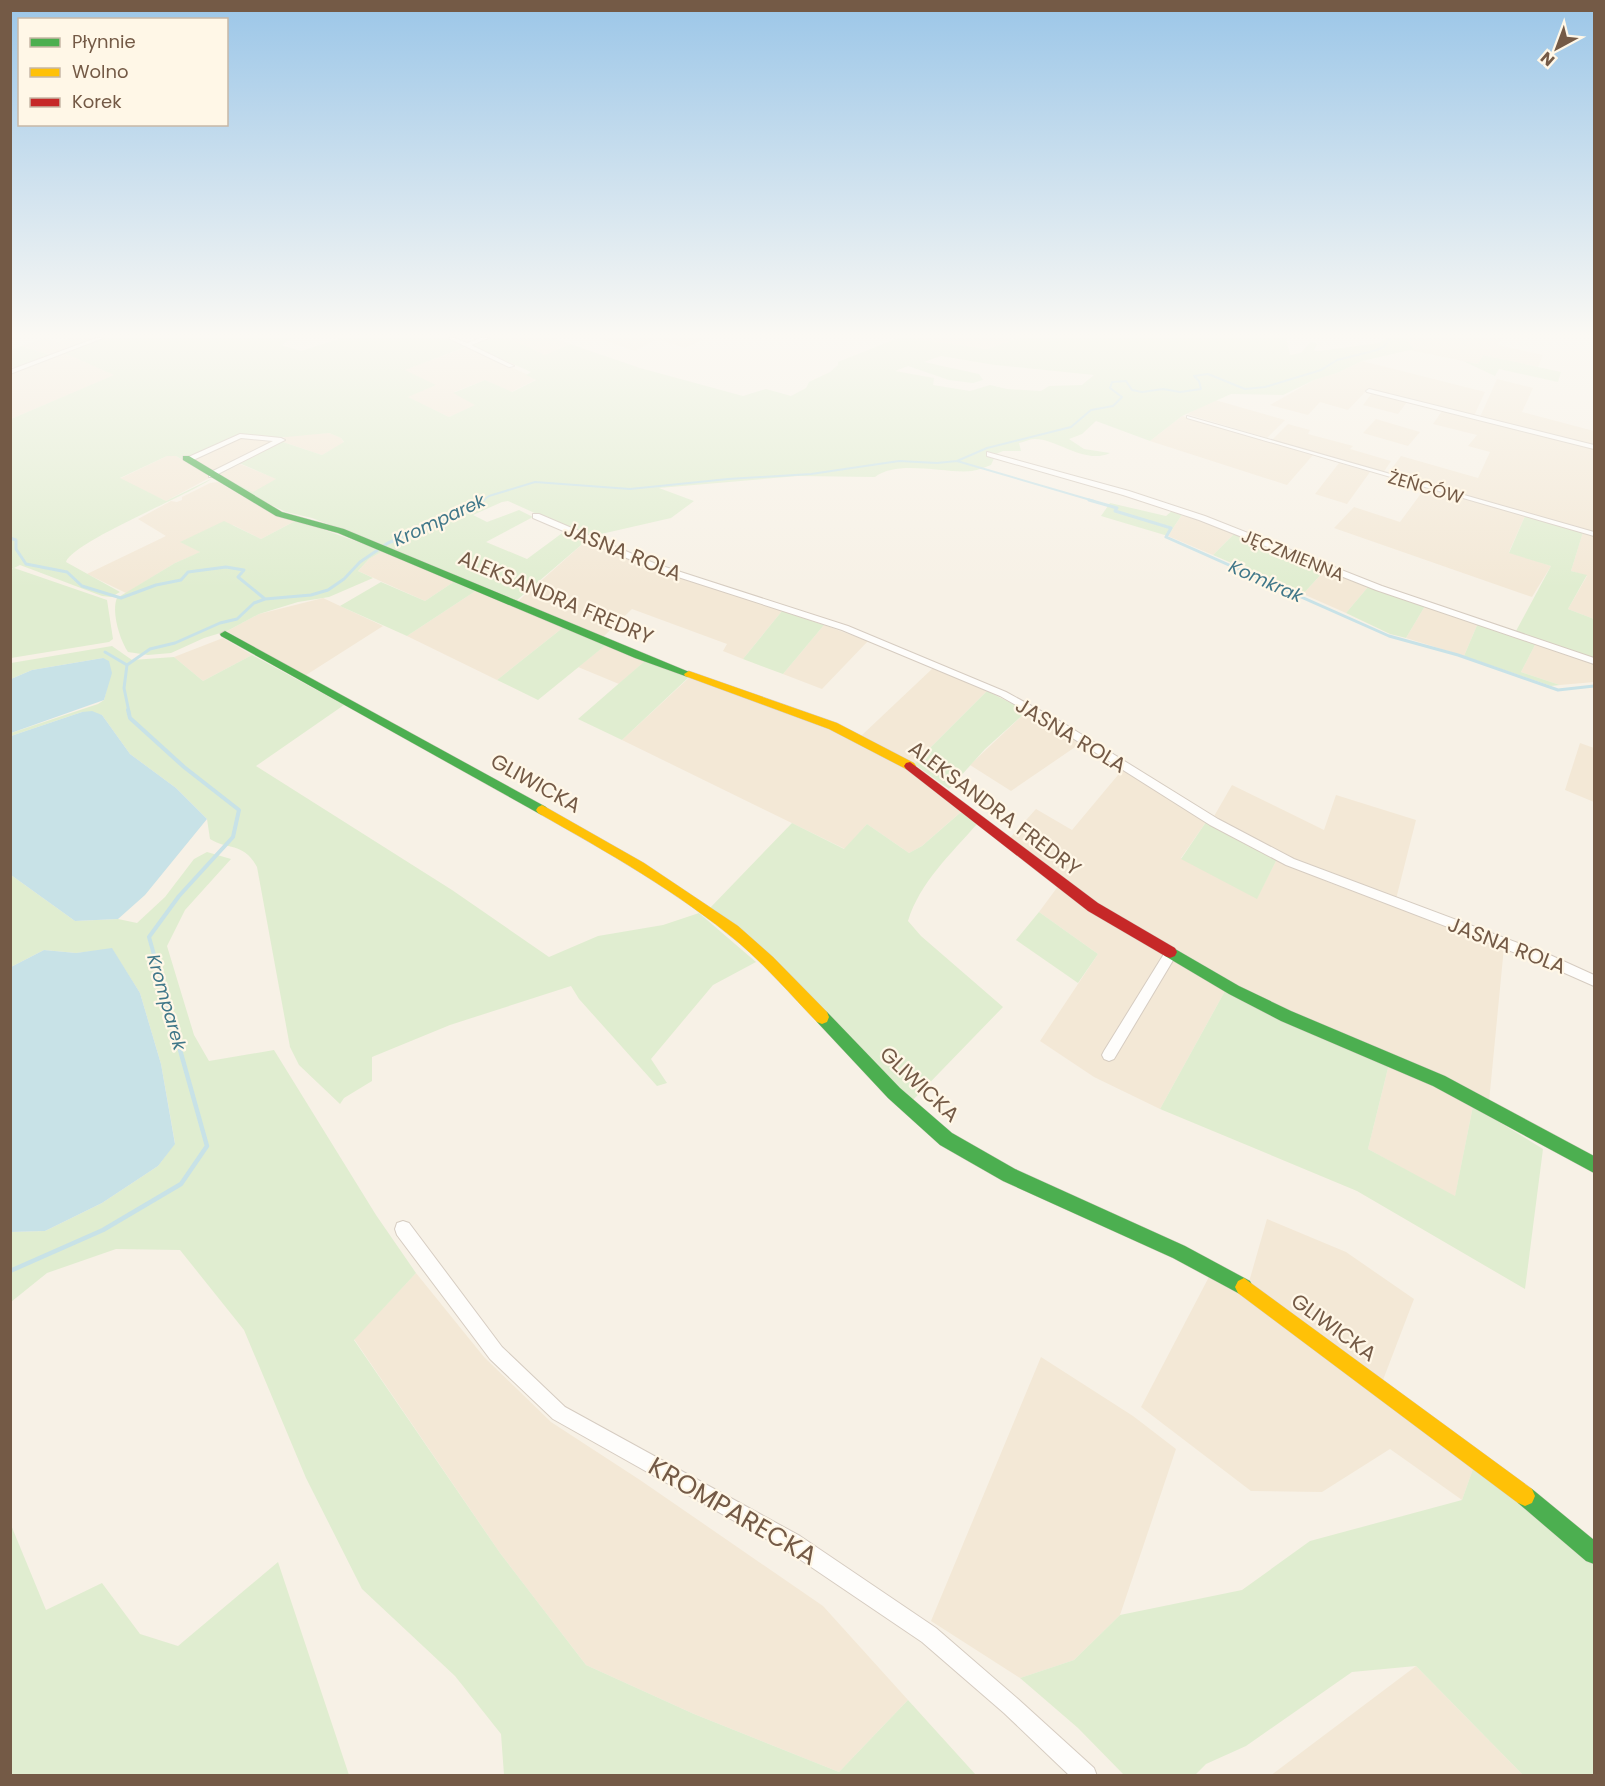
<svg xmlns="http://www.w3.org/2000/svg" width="1605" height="1786" font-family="Poppins,sans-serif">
<rect width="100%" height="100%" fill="#f7f1e6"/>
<path fill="#f3e8d6" d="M44,338L58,342L69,338H97L50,355L21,346Z
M505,338H555L570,344L545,355Z
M598,338H707L685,348L657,339L635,351Z
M910,338H1006L1013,340L987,349Z
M1405,338H1502L1498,345L1543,355L1538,367L1483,355L1478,364L1409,350L1414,349Z
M467,347L537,379L511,392L485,380L454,392L476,405L449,417L407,397L435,385L404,370Z
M62,352L115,375L11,419L10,374Z
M1362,361L1485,392L1474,416L1367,390L1348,410L1320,402L1308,415L1270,405L1314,380L1337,373Z
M1497,379L1533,388L1522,412L1594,431V445L1480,417Z
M1372,393L1407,402L1398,414L1363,405Z
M1215,400L1285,420L1267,438L1187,414Z
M1442,411L1594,448V532L1387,475L1401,456L1478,478L1490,452L1468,446L1477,435L1433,424Z
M1182,416L1313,455L1287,485L1150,441Z
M1376,419L1420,432L1408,446L1363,433Z
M1288,424L1310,430L1308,434L1353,446L1350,449L1391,461L1383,473L1272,440Z
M329,433L341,438L344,443L322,455L283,442L285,436L289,435Z
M245,437L277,440L213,472L192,459L236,438Z
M167,456H176L211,477L166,501L119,479Z
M1339,463L1370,472L1347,504L1315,494Z
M240,464L277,479L253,493L219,475Z
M218,482L276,516L295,521L261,539L233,525L181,542L201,552L175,563L126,593L87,574L166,536L138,519L171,501L177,502L182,500V497L210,483Z
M1425,488L1525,516L1509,552L1551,566L1532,597L1334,528L1354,507L1400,522Z
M1183,513L1235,533L1213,555L1168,536Z
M1583,532L1594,535V619L1568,609L1587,576L1571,571Z
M587,540L651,568L782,611L743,659L723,651L727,644L632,609L602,638L516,603Z
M383,551L455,581L425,601L358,571L369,559Z
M1325,570L1368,587L1346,613L1303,594Z
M477,590L565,626L497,680L407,636Z
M323,598L383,626L303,677L227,631L259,614Z
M1425,606L1478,623L1464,656L1406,638Z
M824,625L868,641L822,689L783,674Z
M223,638L252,655L203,681L174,657Z
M1536,643L1594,663V682L1560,685L1521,672Z
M607,644L646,660L619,684L578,667Z
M933,668L987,691L914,764L861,736Z
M692,675L832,729L906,767L963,810L922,846L909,853L867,824L845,849L622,740Z
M1027,711L1081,743L1011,791L970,765Z
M1580,743L1594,748V802L1565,790Z
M1123,769L1206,822L1181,858L1257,898L1277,859L1330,883L1504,947L1489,1102L1284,1012L1104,907L1010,838L1036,809L1072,830Z
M1232,785L1324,830L1336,795L1416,820L1396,899L1291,858L1213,818Z
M1059,885L1225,991L1160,1109L1094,1077L1040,1041L1098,954L1039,912Z
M1389,1064L1473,1106L1455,1197L1368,1149Z
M1267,1219L1346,1252L1414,1299L1383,1380L1249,1282Z
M416,1273L484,1357L551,1422L640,1480L823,1606L908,1700L839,1772L694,1714L586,1665L500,1553L354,1339Z
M1211,1273L1474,1466L1462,1500L1390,1449L1322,1492L1251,1491L1141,1407Z
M1041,1357L1133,1416L1176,1449L1120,1615L1074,1660L1020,1678L931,1621Z
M1416,1666L1523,1775L1270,1776Z"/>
<path fill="#e0edd0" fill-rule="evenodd" d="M102,338H294L281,345L301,351L342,338H447L468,346L405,370L436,385L408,397L449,417L475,405L453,393L485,380L512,392L536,380L526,375L531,372L472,346C493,326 523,345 545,355L570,344L640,368L743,396L766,389L791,396L806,388L809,382L830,372L838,365V362L898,338H910L987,349L1018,338H1286L1290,355L1301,353L1310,342L1317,344L1314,351H1319L1379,343L1385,339L1384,338H1405L1414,349L1362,361L1337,373L1314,380L1283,395L1231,394L1182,416L1150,441L1096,421L1082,434L1069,439L1084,449L1110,453C1085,465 1056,438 1034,439C1029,439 1024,442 1019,443L1021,451H1003L996,454L991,465C985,467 978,470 972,471C946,474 898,459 875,477L798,476L659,488L694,501L671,518L588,537L508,501L502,502L473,515L487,522L519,510L533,517L486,542L527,559L565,531L587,540L517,600L351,533L312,518L286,512L254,497L217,474L233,467L219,475L253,492L276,479L239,463L283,442L322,455L344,442L341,438L329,433L276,438L246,435L194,456L195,467L176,456H167L120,478L166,501L213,478C189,495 72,542 66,562L120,592L111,597L102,596L20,565L14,568L107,600L113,639L109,642L11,658L10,570L13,569L10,567L11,419L114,375L62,352ZM941,356L995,365L1094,375L1082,385L1049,386L1041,391L1007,389L990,385L970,391L933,385L934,378L895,371L908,366L949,380L973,383L983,380L979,374L924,362Z
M21,346L50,355L20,367H11V350Z
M1483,355L1561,372L1558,382L1499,369L1495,376L1463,361L1478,364Z
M1110,503L1166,516L1173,510L1183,513L1168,536L1101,516Z
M1525,516L1583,532L1571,571L1587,575L1568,609L1594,619V658L1516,631L1551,566L1509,553Z
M297,520L383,551L369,559L358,571L373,578L329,597L298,602L259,614L227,631L204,638L171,653L148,655L128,652C120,640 111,612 117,598L175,563L200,552L180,542L224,521L261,539Z
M1235,533L1325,570L1303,594L1213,555Z
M455,581L477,590L407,636L340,606L381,582L425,601Z
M1368,587L1425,606L1406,638L1390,634L1346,613Z
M782,611L824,625L783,674L743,659Z
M1478,623L1536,643L1521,672L1560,685L1551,686L1464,656Z
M565,626L607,644L538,700L497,680Z
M112,646L132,660L174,657L203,681L252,655L344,705L256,766L452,890L549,957L598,936L663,925L699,913L756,962L713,985L651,1059L667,1083L657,1086L579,999L571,986L450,1025L372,1057V1081L344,1098L340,1104L299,1065L290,1047L257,867C244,842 227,850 210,839L207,819L176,788L130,754L102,715L82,712L11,736V733L98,704L104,700L107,688L103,658L32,670L11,679V663Z
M646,660L690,676L622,740L578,719Z
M987,691L1027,711L985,749L949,789L914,764Z
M961,812L977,824C951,854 920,882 908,921L921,936L1003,1007L911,1102L709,909L792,823L844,849L867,824L909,853L922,846Z
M1206,822L1277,859L1257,899L1181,859Z
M207,852L231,859L185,910L167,946L194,1035L209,1061L274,1050L376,1215L416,1273L354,1340L500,1553L586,1665L694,1714L839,1772L908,1700L976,1775H504L501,1734L455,1676L362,1589L306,1478L244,1330L180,1250L116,1249L47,1273L11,1302V1232L45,1231L102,1203L158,1166L175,1143L161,1064L140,993L112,949L76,953L44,950L11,967V875L75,921L118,919L137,923L165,897L194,859Z
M1039,912L1098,954L1078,983L1016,940Z
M1225,991L1389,1064L1368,1149L1455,1196L1473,1106L1543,1149L1525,1289L1357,1191L1160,1109Z
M1474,1466L1594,1560V1775H1523L1416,1666L1352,1672L1246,1746L1206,1764L1195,1775H1124L1078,1728L1020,1678L1074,1660L1120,1615L1242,1590L1310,1541L1462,1500Z
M11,1525L46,1610L102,1583L140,1634L178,1646L278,1562L349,1775H11Z"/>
<path fill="#c8e2e7" d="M103,658L109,661L112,673L104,700L11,733V679L32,670Z
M92,711L102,715L130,754L176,788L207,819L145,895L118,919L75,921L11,875V736L82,712Z
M112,948L140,993L161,1064L175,1144L158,1166L102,1203L45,1231L11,1232V967L44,950L76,953Z"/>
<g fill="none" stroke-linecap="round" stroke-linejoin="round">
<path stroke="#c8e2e7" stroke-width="2" d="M957,461L1094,501
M482,501L489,496L535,482L630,489L728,479L811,474L899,461L937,463L957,461L987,448L1071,427L1091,410L1113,406L1122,397L1110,388L1112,382L1126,381L1132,390L1142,392L1163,389L1180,392L1201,389L1199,381L1194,376L1208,374L1245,389L1265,387L1321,370L1337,360L1377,350L1385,346L1390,338"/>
<path stroke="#c8e2e7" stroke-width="3" d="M1089,500L1117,508L1115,511L1171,528L1166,537L1389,636L1458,655L1558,690L1594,686
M10,538L16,540V549L26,564L67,572L82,586L121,598L156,585L181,580L188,572L226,567L244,570L238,577L265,599
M105,652L127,665
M129,712L124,688L127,665L150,649L175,643L220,623L237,619L254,603L265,599L311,595L328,590L344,579L360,562L388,543L473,508L484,500"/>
<path stroke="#c8e2e7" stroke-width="4" d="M128,710L130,718L184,767L239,810L233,837L179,896L149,937L162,983"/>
<path stroke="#c8e2e7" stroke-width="4.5" d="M10,1271L103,1230L181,1184L207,1146L161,982"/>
<defs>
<path id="street" d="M96,338H103L10,374V370Z
M448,338H455L467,343L481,338H489L471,345L514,366L509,367Z
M1369,389L1594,445V449L1367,392L1366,391Z
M1187,416L1594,532V536L1187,418Z
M240,434L281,438L285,440L212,477H209V473L273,441L241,438L191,461L184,459Z
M987,452L1129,491L1205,516L1382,586L1594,658V664L1376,590L1199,520L1123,495L987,456Z
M533,514H539L656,564L848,626L1006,692L1063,723L1218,819L1294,859L1550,955L1594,975V986L1542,963L1286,865L1210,825L1055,727L1000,696L842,630L650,568L533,518Z
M1171,948L1175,949L1177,953L1175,957L1114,1059L1109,1061L1104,1059L1102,1055L1104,1051L1167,949Z
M403,1221L409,1223L502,1347L565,1407L800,1536L936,1628L1018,1699L1094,1768L1097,1776H1070L1004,1713L922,1642L786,1550L553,1419L490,1359L397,1235L395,1229L397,1223Z"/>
<path id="fast" d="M183,456H189L282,512L344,529L694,674L689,677L685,676L635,658L338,533L276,516L183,460Z
M225,631L546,807L548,810L542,815L538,813L221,636L220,634Z
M1170,946L1239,986L1291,1011L1445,1076L1594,1156V1173L1433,1086L1281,1021L1229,994L1165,956L1163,952L1165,948Z
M822,1010L827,1012L900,1088L952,1133L1015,1169L1185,1246L1250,1281L1253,1287L1250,1293L1244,1296L1238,1293L1173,1258L1003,1181L940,1145L888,1098L817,1022L815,1017L817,1012Z
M1525,1486L1532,1489L1594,1540V1564L1586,1561L1518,1503L1515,1496L1518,1489Z"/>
<path id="slow" d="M689,671L837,723L914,763L916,766L914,769H906L829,729L685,676L684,674Z
M542,805L644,863L738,926L773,957L827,1012L829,1017L827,1022L822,1024L817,1022C791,995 767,967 739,943C678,892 607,852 538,813L536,810L538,807Z
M1244,1278L1532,1489L1535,1496L1532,1503L1525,1506L1518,1503L1238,1293L1235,1287L1238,1281Z"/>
<path id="jam" d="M910,762L1098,903L1175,948L1177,952L1175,956L1170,958L1165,956L1088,911L906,769L904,766L906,763Z"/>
</defs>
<use href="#street" stroke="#d6ccc1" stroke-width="2"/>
<use href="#fast" stroke="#d6cdc3" stroke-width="1"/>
<use href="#slow" stroke="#d6cdc3" stroke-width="1"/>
<use href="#jam" stroke="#d6cdc3" stroke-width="1"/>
<use href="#street" fill="#fefdfb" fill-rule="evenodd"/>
<use href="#fast" fill="#4caf50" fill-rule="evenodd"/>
<use href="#slow" fill="#ffc107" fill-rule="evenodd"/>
<use href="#jam" fill="#c62828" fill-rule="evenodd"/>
</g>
<linearGradient id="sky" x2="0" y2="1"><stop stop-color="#9bc6e8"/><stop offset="0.57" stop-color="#fbf9f4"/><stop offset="1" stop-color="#fbf9f4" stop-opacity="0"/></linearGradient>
<rect width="1605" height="588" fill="url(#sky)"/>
<g text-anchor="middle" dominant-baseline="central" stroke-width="4.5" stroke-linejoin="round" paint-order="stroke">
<g font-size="18" fill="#745a46" stroke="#fff7e7">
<text transform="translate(1426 487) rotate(16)">ŻEŃCÓW</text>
<text transform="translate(1293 555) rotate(22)">JĘCZMIENNA</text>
</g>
<g font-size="18" font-style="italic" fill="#407789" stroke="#fff7e7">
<text transform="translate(439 520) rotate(-25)">Kromparek</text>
<text transform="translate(1266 581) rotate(24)">Komkrak</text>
<text transform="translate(167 1002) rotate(74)">Kromparek</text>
</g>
<g font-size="21" fill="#745a46" stroke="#fff7e7">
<text transform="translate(623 551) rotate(22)">JASNA ROLA</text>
<text transform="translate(556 597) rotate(23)">ALEKSANDRA FREDRY</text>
<text transform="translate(1071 735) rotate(31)">JASNA ROLA</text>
<text transform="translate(536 783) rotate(29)">GLIWICKA</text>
<text transform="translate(995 808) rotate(37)">ALEKSANDRA FREDRY</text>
<text transform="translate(1507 945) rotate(21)">JASNA ROLA</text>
<text transform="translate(920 1084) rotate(43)">GLIWICKA</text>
<text transform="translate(1334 1327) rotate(36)">GLIWICKA</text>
</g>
<g font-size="26" fill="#745a46" stroke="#fff7e7">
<text transform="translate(733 1511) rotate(30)">KROMPARECKA</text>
</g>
</g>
<rect width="1605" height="1786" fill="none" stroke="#745a46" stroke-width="24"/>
<rect x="18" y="18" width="210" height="108" fill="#fff7e7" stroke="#c7b8a7" stroke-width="1.5"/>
<rect x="30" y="38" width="30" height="9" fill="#4caf50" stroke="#c7b8a7" stroke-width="1.5"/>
<text x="72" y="48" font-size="18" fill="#745a46">Płynnie</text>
<rect x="30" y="68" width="30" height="9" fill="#ffc107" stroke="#c7b8a7" stroke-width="1.5"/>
<text x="72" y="78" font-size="18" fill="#745a46">Wolno</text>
<rect x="30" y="98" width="30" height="9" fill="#c62828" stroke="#c7b8a7" stroke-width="1.5"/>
<text x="72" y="108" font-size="18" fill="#745a46">Korek</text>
<g transform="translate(1557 48) rotate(221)" stroke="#fff7e7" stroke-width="4.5" paint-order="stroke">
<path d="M0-4.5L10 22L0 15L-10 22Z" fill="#745a46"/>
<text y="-9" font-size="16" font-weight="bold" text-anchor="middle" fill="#745a46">N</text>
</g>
</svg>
